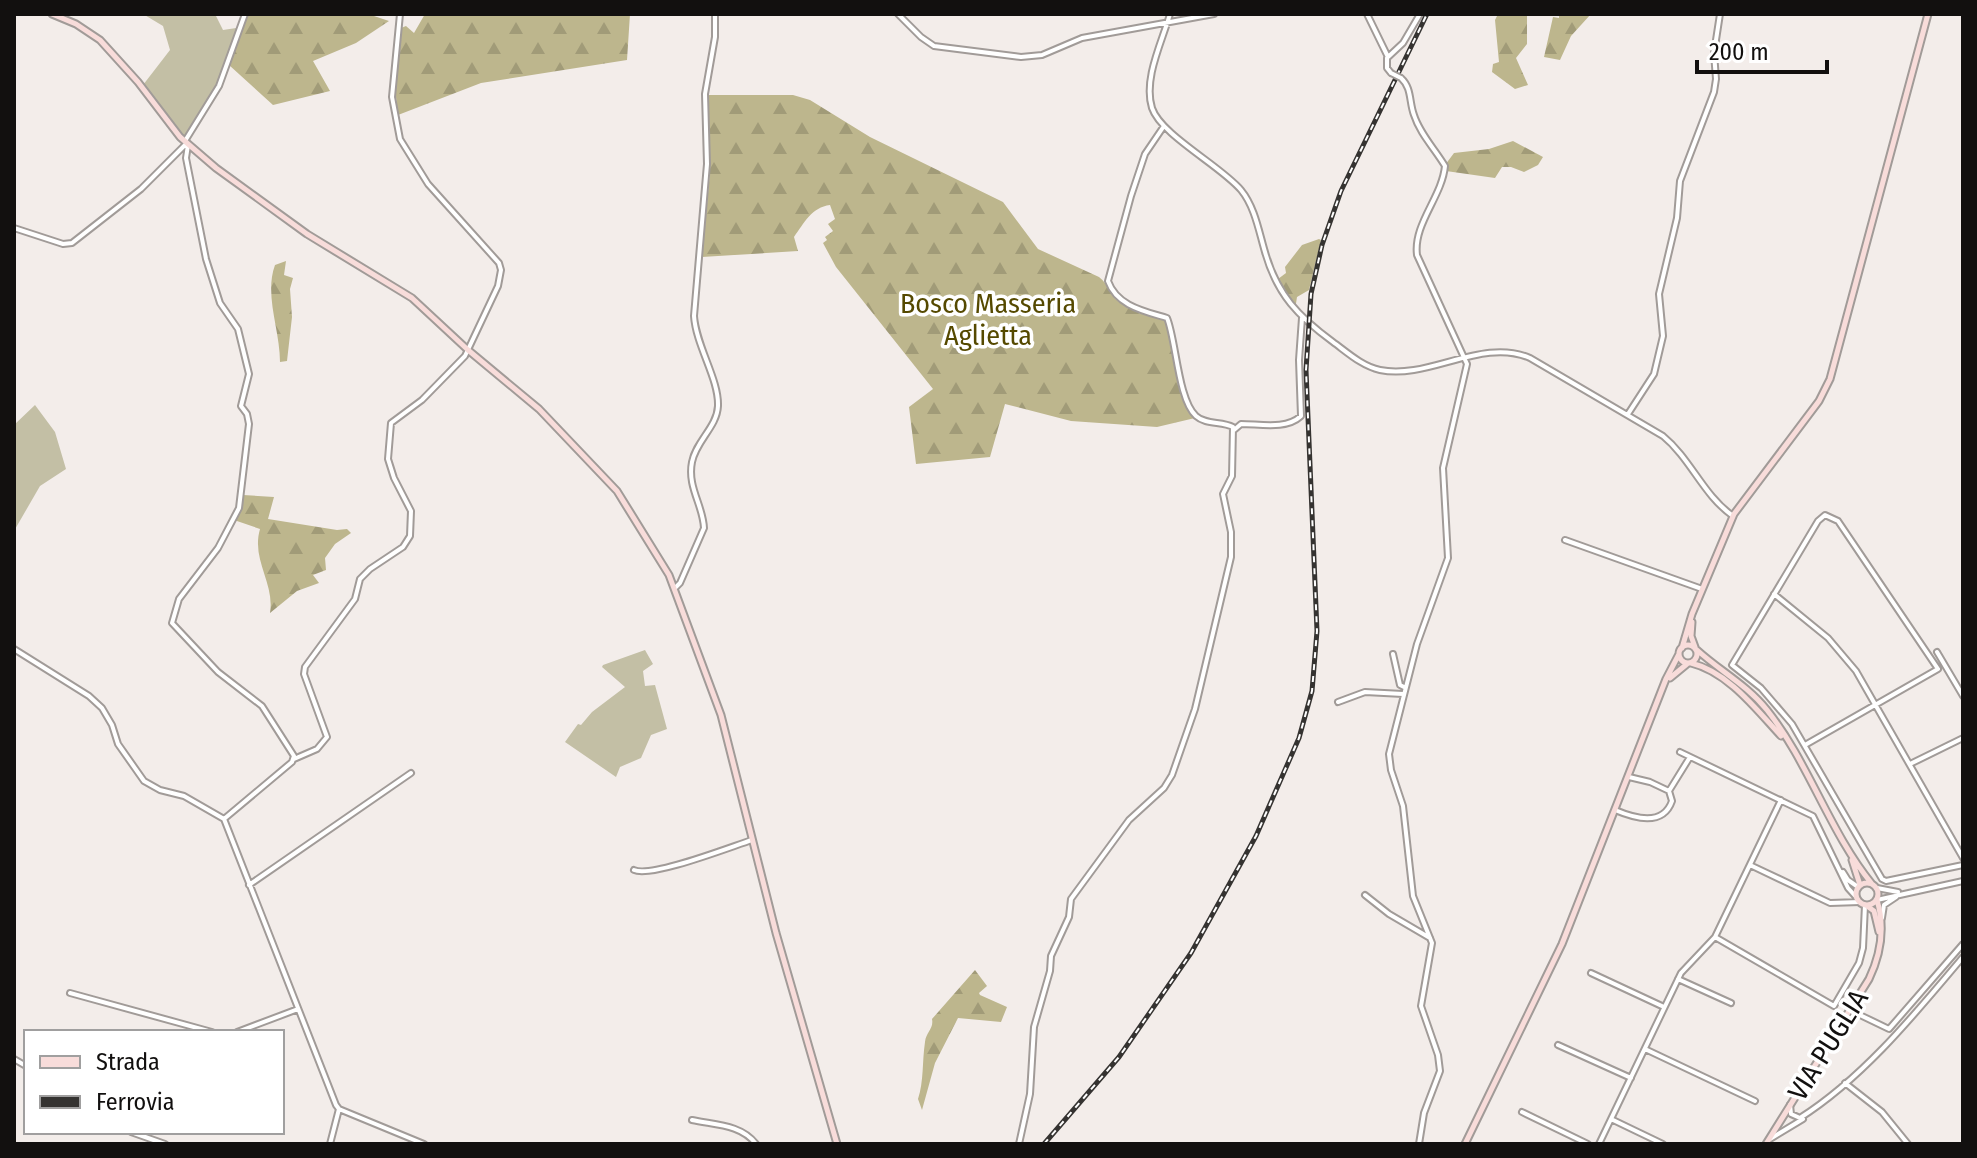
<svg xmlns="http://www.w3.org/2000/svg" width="1977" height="1158" font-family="'Fira Sans Condensed',sans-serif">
<defs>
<pattern id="forest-firs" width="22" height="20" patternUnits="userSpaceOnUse" patternTransform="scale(2)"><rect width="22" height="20" fill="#bdb68d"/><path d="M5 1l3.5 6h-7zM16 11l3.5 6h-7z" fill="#a19b78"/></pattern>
</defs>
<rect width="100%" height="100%" fill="#f3edea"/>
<path fill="#c3bfa5" d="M143,14H215L223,30L243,27L221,85L185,140L143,85L170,50L163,26Z
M35,405L55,432L66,469L40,486L14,531V425Z
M645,650L653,664L643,671L645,686L655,685L667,729L651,735L641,758L620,767L616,777L565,742L578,724L581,725L592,712L625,687L602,667L603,665Z"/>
<path fill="url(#forest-firs)" d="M246,14L313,16L368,14L389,21L356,43L313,61L330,91L273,105L229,65Z
M425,14H630L627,60L481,83L398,115L395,88L401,28L406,26L414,33Z
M1498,14H1531L1527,16V44L1516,58L1528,85L1515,89L1492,72L1493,64L1499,62L1495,20Z
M1559,14H1591L1571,36L1560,60L1544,57L1553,17L1559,18Z
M708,95H793L810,100L870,137L1003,202L1038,249L1099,277C1109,284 1110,297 1121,303C1135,311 1152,313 1167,320L1179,380L1195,418L1157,427L1071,421L1005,404L990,457L916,464L909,407L933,389L836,267L823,243L827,240L825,237L833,231L828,224L835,219L830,205C812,207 804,223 794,237L798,251L702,257L710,172Z
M1513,141L1543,157L1538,165L1524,172L1511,167H1502L1495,178L1446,171L1445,165L1454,153L1489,149Z
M1319,239L1321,240L1309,290L1297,297L1295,310L1278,279L1286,273L1285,267L1302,245Z
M286,261L284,275L293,278L290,289L292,317L287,361L280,362C280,330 264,295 275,265Z
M243,495L274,497L268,519L337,530L347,529L351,533L335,544L325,558L326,570L313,575L319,583L297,591L270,613C275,583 251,560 260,529L234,520L239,515Z
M975,970L987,986L979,993L980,995L1007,1007L1001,1022L958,1018L935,1063L922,1110L918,1099C924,1081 922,1062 925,1042C926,1032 934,1029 932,1019Z"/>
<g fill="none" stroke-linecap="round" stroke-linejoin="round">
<defs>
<path id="minor" d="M898,14L921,37L934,46L1021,57L1042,55L1082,38L1214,14
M1170,14C1162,42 1143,79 1152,108C1161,135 1221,166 1241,190C1255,207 1259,232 1265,252C1277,295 1299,317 1333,342C1348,353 1362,366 1380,370C1429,380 1482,337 1530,358L1663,436C1691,459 1703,495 1733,516
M1367,14L1388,57
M1391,73L1387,68V58L1403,43L1420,14
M1401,78C1412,88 1409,102 1414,115C1420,134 1435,149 1445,166C1442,197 1413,224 1417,255L1467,364L1443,468L1448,558L1417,644L1389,754L1391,770L1403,806L1413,896L1432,943L1421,1006L1438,1055L1440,1071L1424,1113L1419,1144
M185,141L219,86L245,14
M188,145L186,158L206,259L220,303L238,329L249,374L241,406L247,414L249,424L239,508L218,548L179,599L172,623L218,672L262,706L294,756L292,762L224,819
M14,228L63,244L72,243L141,189L186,144
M1628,414L1654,374L1663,336L1659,294L1677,218L1680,181L1714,92L1716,79L1714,53L1720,14
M1234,430L1241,424C1260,424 1286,430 1301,416L1299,360L1302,318
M1565,540L1702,589
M675,588L680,583L704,528C703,505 687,487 692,462C696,441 717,427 718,406C719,379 696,346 694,316L707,164L705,94L715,37V14
M1774,594L1828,638L1856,671L1963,858
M14,649L89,696L102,708L112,725L118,744L144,781L160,790L184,796L224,819L336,1105L339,1109L424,1144
M1937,652L1963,696
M1393,654L1400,685L1404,687
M1338,702L1365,692L1403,694
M1805,745L1938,669L1838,521L1825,515L1818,521L1732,665L1761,688L1792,724L1882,879L1886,881L1963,865
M1680,752L1813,816L1848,888L1857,898
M294,759L317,749L327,737L304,674L305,667L355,599L360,579L370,569L403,547L410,536L411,511L394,478L388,459L391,423L422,400L465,356L498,286L501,270L499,263L428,184L400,139L392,97L400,14
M1910,764L1963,738
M1629,777L1650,782L1669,791
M1615,810C1634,818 1663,827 1672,801L1669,791L1690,757
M1750,865L1830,903L1860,902
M634,870C651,878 730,847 752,840
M1843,872L1848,880L1858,887
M249,885L411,773
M1877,888L1898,892
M1365,895L1389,914L1430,938
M1877,900L1963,881
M1882,918L1884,905L1896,897
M1715,937L1834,1006L1859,963L1863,948L1865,905
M1591,973L1664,1007
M1678,979L1731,1003
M70,993L212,1032
M1862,1016L1889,1029L1963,944
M237,1032L298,1009
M1558,1045L1631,1078
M1645,1049L1755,1101
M14,1059L26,1066
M1845,1083L1882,1112L1908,1144
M1790,1105L1791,1114L1800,1118C1863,1078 1915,1014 1963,957
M1522,1112L1588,1144
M1611,1119L1663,1144
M692,1120C714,1125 741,1124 756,1144
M131,1132L165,1144
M1770,1139L1803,1119
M330,1144L339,1109
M1019,1144L1030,1094L1034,1027L1050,971L1051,956L1069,917L1071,899L1129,820L1164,788L1172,775L1195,709L1231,557V532L1223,494L1232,476L1233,427C1222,421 1206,425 1196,416C1178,400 1176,339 1167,318C1144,311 1117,306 1108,281L1131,196L1145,154L1164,126
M1599,1144L1681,973L1715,937L1781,800"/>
<path id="secondary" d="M52,14L76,24L100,40L138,82L180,137L216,168L307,234L412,298L468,350L539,409L617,491L669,575L721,715L776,933L837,1144
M1692,622L1691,636L1695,647
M1679 654a9 9 0 1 1 18 0a9 9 0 1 1-18 0Z
M1682,648L1692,614L1734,514L1819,401L1830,379L1928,14
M1697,650C1720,671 1747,685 1767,710C1809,763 1829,831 1872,884
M1691,663C1728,672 1756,709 1781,736
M1670,678L1687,664
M1852,860L1860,885
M1856 894a11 11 0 1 1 22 0a11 11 0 1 1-22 0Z
M1867,906L1874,911L1879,932
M1465,1144L1562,944L1666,679L1679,654
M1766,1144L1869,979C1881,954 1885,927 1877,900"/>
</defs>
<use href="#minor" stroke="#a19b98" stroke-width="8"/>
<use href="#secondary" stroke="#a19b98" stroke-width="9"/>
<use href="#minor" stroke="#fff" stroke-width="4"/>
<use href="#secondary" stroke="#f8dcda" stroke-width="5"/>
<defs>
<path id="rail" d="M1044,1144L1119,1057L1191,953L1256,836L1299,738L1312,691L1317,631L1306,370L1311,294L1322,245L1341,191L1427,14"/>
</defs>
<use href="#rail" stroke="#353331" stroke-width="5"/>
<use href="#rail" stroke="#fff" stroke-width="2" stroke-dasharray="6" stroke-linecap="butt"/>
<defs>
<path id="minor-bridge" d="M1391,73L1401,78"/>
</defs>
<use href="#minor-bridge" stroke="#a19b98" stroke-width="8" stroke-linecap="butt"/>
<use href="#minor-bridge" stroke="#fff" stroke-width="4"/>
</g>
<g text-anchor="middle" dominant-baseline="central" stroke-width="7" stroke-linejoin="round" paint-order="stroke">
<g font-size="28" fill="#554900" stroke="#fff">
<text x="988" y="303">Bosco Masseria<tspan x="988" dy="32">Aglietta</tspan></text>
</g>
<g font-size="28" fill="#12100f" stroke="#fff">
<text transform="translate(1828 1045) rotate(-58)">VIA PUGLIA</text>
</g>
</g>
<rect width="1977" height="1158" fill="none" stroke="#12100f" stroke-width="32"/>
<rect x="24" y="1030" width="260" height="104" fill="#ffffff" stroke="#a09f9f" stroke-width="2"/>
<rect x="40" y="1056" width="40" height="12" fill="#f8dcda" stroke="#a09f9f" stroke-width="2"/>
<text x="96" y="1070" font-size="24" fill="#12100f">Strada</text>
<rect x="40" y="1096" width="40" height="12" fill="#353331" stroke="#a09f9f" stroke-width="2"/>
<text x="96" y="1110" font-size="24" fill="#12100f">Ferrovia</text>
<path d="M1697 60v12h130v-12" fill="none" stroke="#12100f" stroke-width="4"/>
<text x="1709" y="60" font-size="24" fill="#12100f" stroke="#ffffff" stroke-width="6" paint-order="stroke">200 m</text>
</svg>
